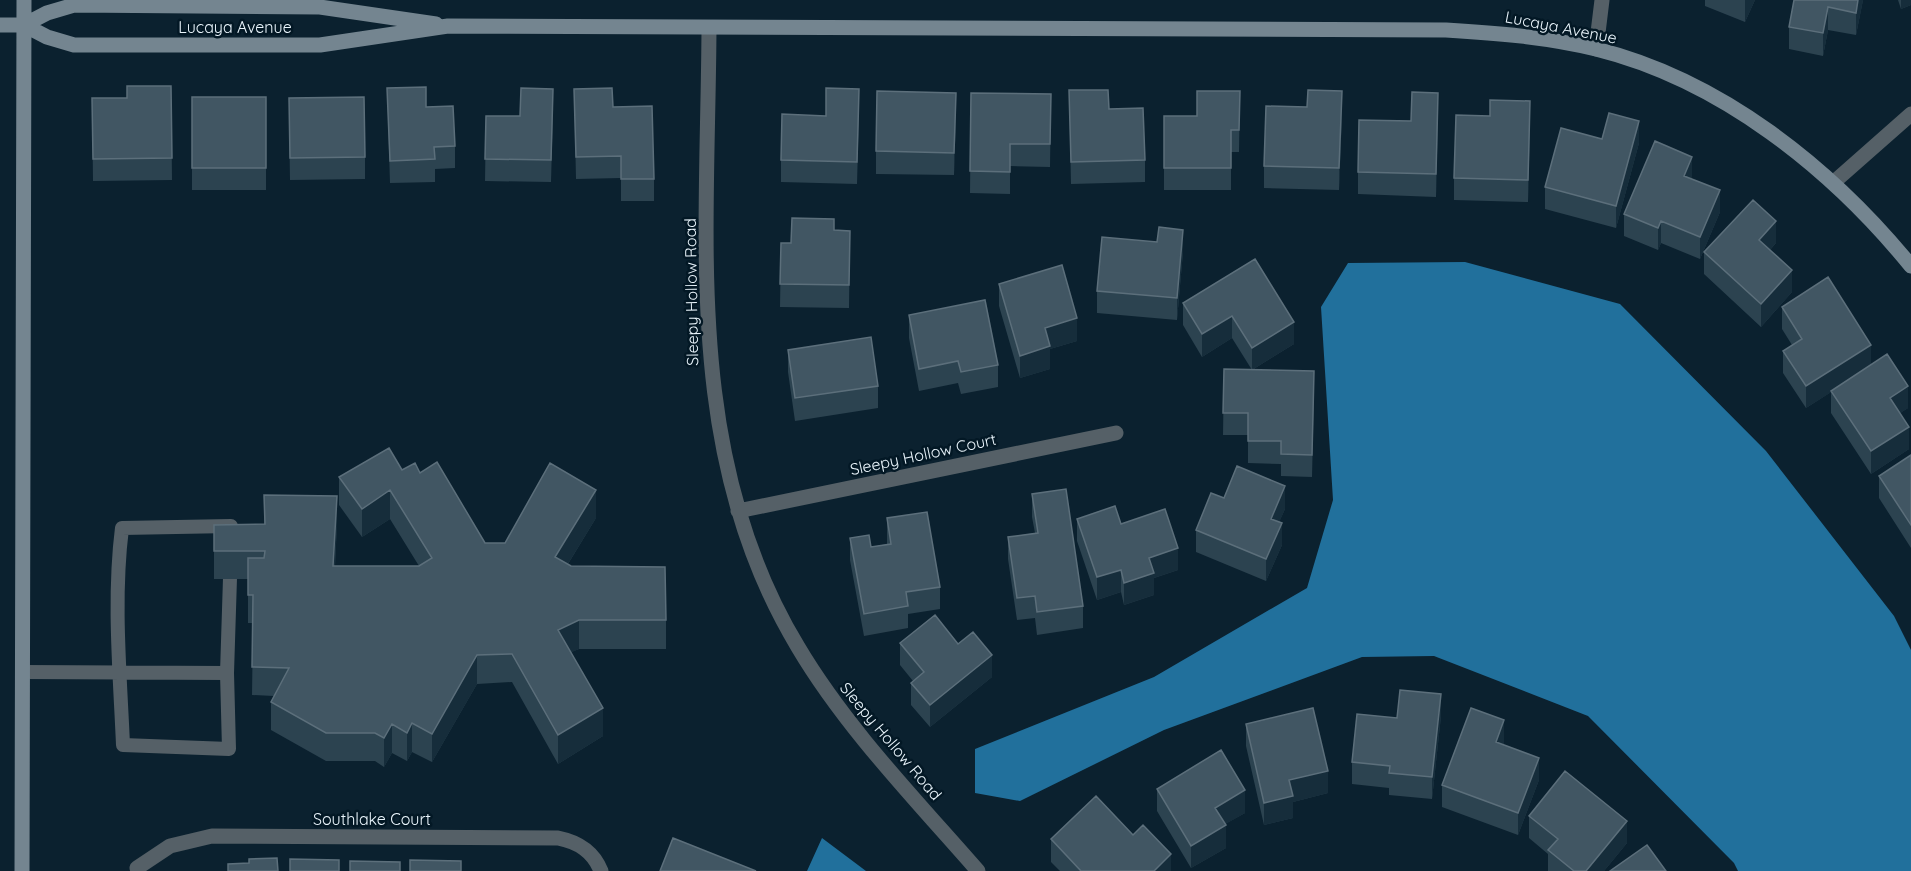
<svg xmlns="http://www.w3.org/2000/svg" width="1911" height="871" font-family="Quicksand,sans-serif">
<rect width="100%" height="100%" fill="#0b212f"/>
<path fill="#21709c" d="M1465,262L1620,304L1766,451L1894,616L1911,650V871H1738L1734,863L1588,716L1434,656L1362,657L1164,730L1020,801L975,793V749L1154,677L1307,588L1333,500L1321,307L1348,263Z
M822,838L866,871H807Z"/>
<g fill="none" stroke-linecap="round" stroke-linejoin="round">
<path stroke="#556067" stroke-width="14" d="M22,672L227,673L229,749L123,745C120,674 113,599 122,528L231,526
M227,673L230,578"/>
<path stroke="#556067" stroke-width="15" d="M709,28C708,240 683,457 798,647C846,728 917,801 978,871
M1596,49L1602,0
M1834,182L1911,114
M738,511L1116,433
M137,868L170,846L212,836L558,838C578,842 593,851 601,871"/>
<path stroke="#748590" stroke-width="15" d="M0,25H24L47,37L74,45H320L448,26L1446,30C1496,33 1547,37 1596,49C1721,80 1831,168 1911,266
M24,25L47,13L74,5L320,7L436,24
M22,871L24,0"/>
</g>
<path fill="#2c4350" d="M1705,0H1755L1745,22L1705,6Z
M1794,0H1863L1856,35L1828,30L1823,56L1789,49V27Z
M1898,0H1911V5L1901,9Z
M171,86L172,180L93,181L92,98H127Z
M387,88L426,107L455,146V168L435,169V182L390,183Z
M574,89L613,107L654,179V201H621V178L576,179Z
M1069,90L1145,160V182L1071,184Z
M1240,91L1239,152H1231V190H1164V116H1197Z
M971,93L1051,94L1050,167L1010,166V194L970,193Z
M192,97H266V190H192Z
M1307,107L1342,114L1339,190L1264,188V166Z
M553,111L551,182L485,181L486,116H520Z
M859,111L857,184L781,182V160L826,116Z
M956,115L954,175L876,174V151Z
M1438,115L1436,197L1358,194V172Z
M289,120L365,157V179L290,180Z
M1530,123L1528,202L1454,200V178Z
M1602,139L1639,143L1616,228L1545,209V187Z
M1692,179L1720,212L1700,259L1661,243L1658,250L1624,236V214Z
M834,230L850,231L849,308L780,307L781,243H791Z
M1776,243L1770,250L1792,292L1761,327L1704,274V252Z
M1183,252L1177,320L1097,313V291Z
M1255,259L1294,344L1252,370L1232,338L1202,357L1183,325V303Z
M999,284L1077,341L1050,349V369L1020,378L999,306Z
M1782,307L1871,365L1908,408L1900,413L1909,449L1871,474L1831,413V392L1806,408L1783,373V351L1792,345L1782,329Z
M909,315L998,365V387L961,394L958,383L919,391L909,338Z
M788,350L878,386V408L795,421L788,372Z
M1224,369L1314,393L1312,477L1281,476V464L1248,463V435H1223Z
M1911,455V548L1879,498V476Z
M402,470L420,473L485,543H505L596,518L568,564L666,620V649H579L571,652L603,736L558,764L512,682L477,684L432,762L412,752L407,761L392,753L384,767L375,761H326L271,730V702L274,696L252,695L253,623H248V579H214V525L264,524V495L337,524L335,566H419L390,519L362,537L339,505V477Z
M1032,494L1083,606V628L1037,635L1035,618L1017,620L1008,559V537L1035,533L1032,517Z
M1224,498L1285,509L1279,522L1282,545L1266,581L1196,552V530Z
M887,518L940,587V609L908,614V628L864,636L850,560V538L871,547L887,544Z
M1077,519L1121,524L1178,570L1154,578V595L1124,605L1121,592L1097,600L1077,541Z
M900,643L958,644L992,677L930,727L911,705V683L913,681L900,665Z
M1441,716L1432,799L1389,795V788L1352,784V762L1397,718Z
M1246,724L1328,793L1293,802V818L1264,825L1246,746Z
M1504,742L1503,745L1539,780L1518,835L1442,807V785Z
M1157,789L1245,813L1225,824L1226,848L1191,868L1157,811Z
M1529,816L1627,843L1604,871H1548V854L1529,838Z
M1133,835L1171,871H1060L1051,862V839Z"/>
<path fill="#162d3b" d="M1745,0H1755L1745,22Z
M1858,0H1863L1856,35V13Z
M1901,0H1911V5L1901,9Z
M1828,7V30L1823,56V33Z
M1342,91V114L1339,190V168Z
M956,93V115L954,175V153Z
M1438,93V115L1436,197V174Z
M1530,101V123L1528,202V180Z
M1639,121V143L1616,228V206Z
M1692,157V179L1684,176Z
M1720,190V212L1700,259V237Z
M1661,221V243L1658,250V228Z
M1776,221V243L1759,262V240Z
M1183,230V252L1177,320V298Z
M1792,270V292L1761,327V304Z
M1232,316V338L1202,357V334Z
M1077,318V341L1050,349V369L1020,378V356L1045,328Z
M1294,322V344L1252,370V348Z
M1871,345V367L1806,408V386Z
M1908,386V408L1890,420V398Z
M1909,427V449L1871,474V451Z
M1285,486V509L1271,541V519Z
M390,490V519L362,537V509Z
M596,490V518L555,585V557Z
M337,496V524L333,595V566Z
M1282,523V545L1266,581V559Z
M1178,548V570L1154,578V595L1124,605V583L1149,558Z
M1121,570V592L1097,600V577Z
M579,620V649L558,658V630Z
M477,655V684L432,762V734Z
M992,655V677L930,727V705Z
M1441,694V716L1432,799V777Z
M603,708V736L558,764V735Z
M1504,720V742L1496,764V742Z
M412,723V752L407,761V733Z
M392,724V753L384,767V738Z
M1539,758V780L1518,835V813Z
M1328,771V793L1293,802V818L1264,825V803L1289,780Z
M1245,790V813L1215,830V808Z
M1627,821V843L1604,871H1586Z
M1226,825V848L1191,868V846Z
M1171,854V871H1154Z"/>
<path fill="#415663" stroke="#5c6f7b" stroke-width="1.5" d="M1794,0H1858L1856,13L1828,7L1823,33L1789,27Z
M127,86H171L172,158L93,159L92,98H127Z
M426,87V107L453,106L455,146L434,147L435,159L390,161L387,88Z
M521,88L553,89L551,160L485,159L486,116H520Z
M612,88L613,107L652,106L654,179H621V156L576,157L574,89Z
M826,88L859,89L857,162L781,160L782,114L826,116Z
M1069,90H1108L1109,109L1143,108L1145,160L1071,162Z
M1308,90L1342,91L1339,168L1264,166L1266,106L1307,107Z
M877,91L956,93L954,153L876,151Z
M1197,91H1240L1239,130H1231V168H1164V116H1197Z
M1412,92L1438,93L1436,174L1358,172L1359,120L1411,121Z
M971,93L1051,94L1050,144H1010V172L970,171Z
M192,97H266V168H192Z
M364,97L365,157L290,158L289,98Z
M1490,100L1530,101L1528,180L1454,178L1456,115L1490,116Z
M1609,113L1639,121L1616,206L1545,187L1561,128L1602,139Z
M1655,141L1692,157L1684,176L1720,190L1700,237L1661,221L1658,228L1624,214Z
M1753,200L1776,221L1759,240L1792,270L1761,304L1704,252Z
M792,218L834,219V230L850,231L849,285L780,284L781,243H791Z
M1159,227L1183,230L1177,298L1097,291L1102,237L1157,242Z
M1255,259L1294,322L1252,348L1232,316L1202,334L1183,303Z
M1062,265L1077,318L1045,328L1050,346L1020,356L999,284Z
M1828,277L1871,345L1806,386L1783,351L1802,339L1782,307Z
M985,300L998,365L961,372L958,361L919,369L909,315Z
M871,337L878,386L795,398L788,350Z
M1887,354L1908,386L1890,398L1909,427L1871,451L1831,391Z
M1224,369L1314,371L1312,455L1281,454V441H1248V413H1223Z
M389,448L402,470L415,463L420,473L437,462L485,543H505L550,463L596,490L555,557L571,566L665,567L666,620H579L558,630L603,708L558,735L512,654L477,655L432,734L412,723L407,733L392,724L384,738L375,733H326L271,702L289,668L252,667L253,595H248V558H264L265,551H214V525L265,524L264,495L337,496L333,566H419L432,558L390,490L362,509L339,477Z
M1911,455V525L1879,476Z
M1237,466L1285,486L1271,519L1282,523L1266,559L1196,530L1211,493L1224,498Z
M1066,489L1083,606L1037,612L1035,596L1017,598L1008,537L1038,533L1032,494Z
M1115,506L1121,524L1165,509L1178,548L1149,558L1154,573L1124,583L1121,570L1097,577L1077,519Z
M927,512L940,587L906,592L908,606L864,614L850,538L869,535L871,547L891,544L887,518Z
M935,615L958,644L973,632L992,655L930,705L911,683L924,672L900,643Z
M1400,690L1441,694L1432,777L1389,773L1390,766L1352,762L1357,714L1397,718Z
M1313,708L1328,771L1289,780L1293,796L1264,803L1246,724Z
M1471,708L1504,720L1496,742L1539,758L1518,813L1442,785Z
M1221,750L1245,790L1215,808L1226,825L1191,846L1157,789Z
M1565,771L1627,821L1586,871H1574L1548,850L1558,839L1529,816Z
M1096,796L1133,835L1143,825L1171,854L1154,871H1081L1051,839Z
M673,838L756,871H660Z
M1647,845L1666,871H1610Z
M277,858L278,871H228V864L249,863V859Z
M290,859L339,860V871H290Z
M410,860L461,861V871H410Z
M350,861L400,862V871H350Z"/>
<g text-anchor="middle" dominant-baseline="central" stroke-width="5" stroke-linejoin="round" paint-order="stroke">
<g font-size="16" fill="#ebf6fd" stroke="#031825">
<text x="235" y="27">Lucaya Avenue</text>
<text transform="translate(1561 27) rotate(11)">Lucaya Avenue</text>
<text transform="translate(691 292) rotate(-91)">Sleepy Hollow Road</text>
<text transform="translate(923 454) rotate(-12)">Sleepy Hollow Court</text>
<text transform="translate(891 741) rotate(50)">Sleepy Hollow Road</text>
<text x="372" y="819">Southlake Court</text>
</g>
</g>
</svg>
